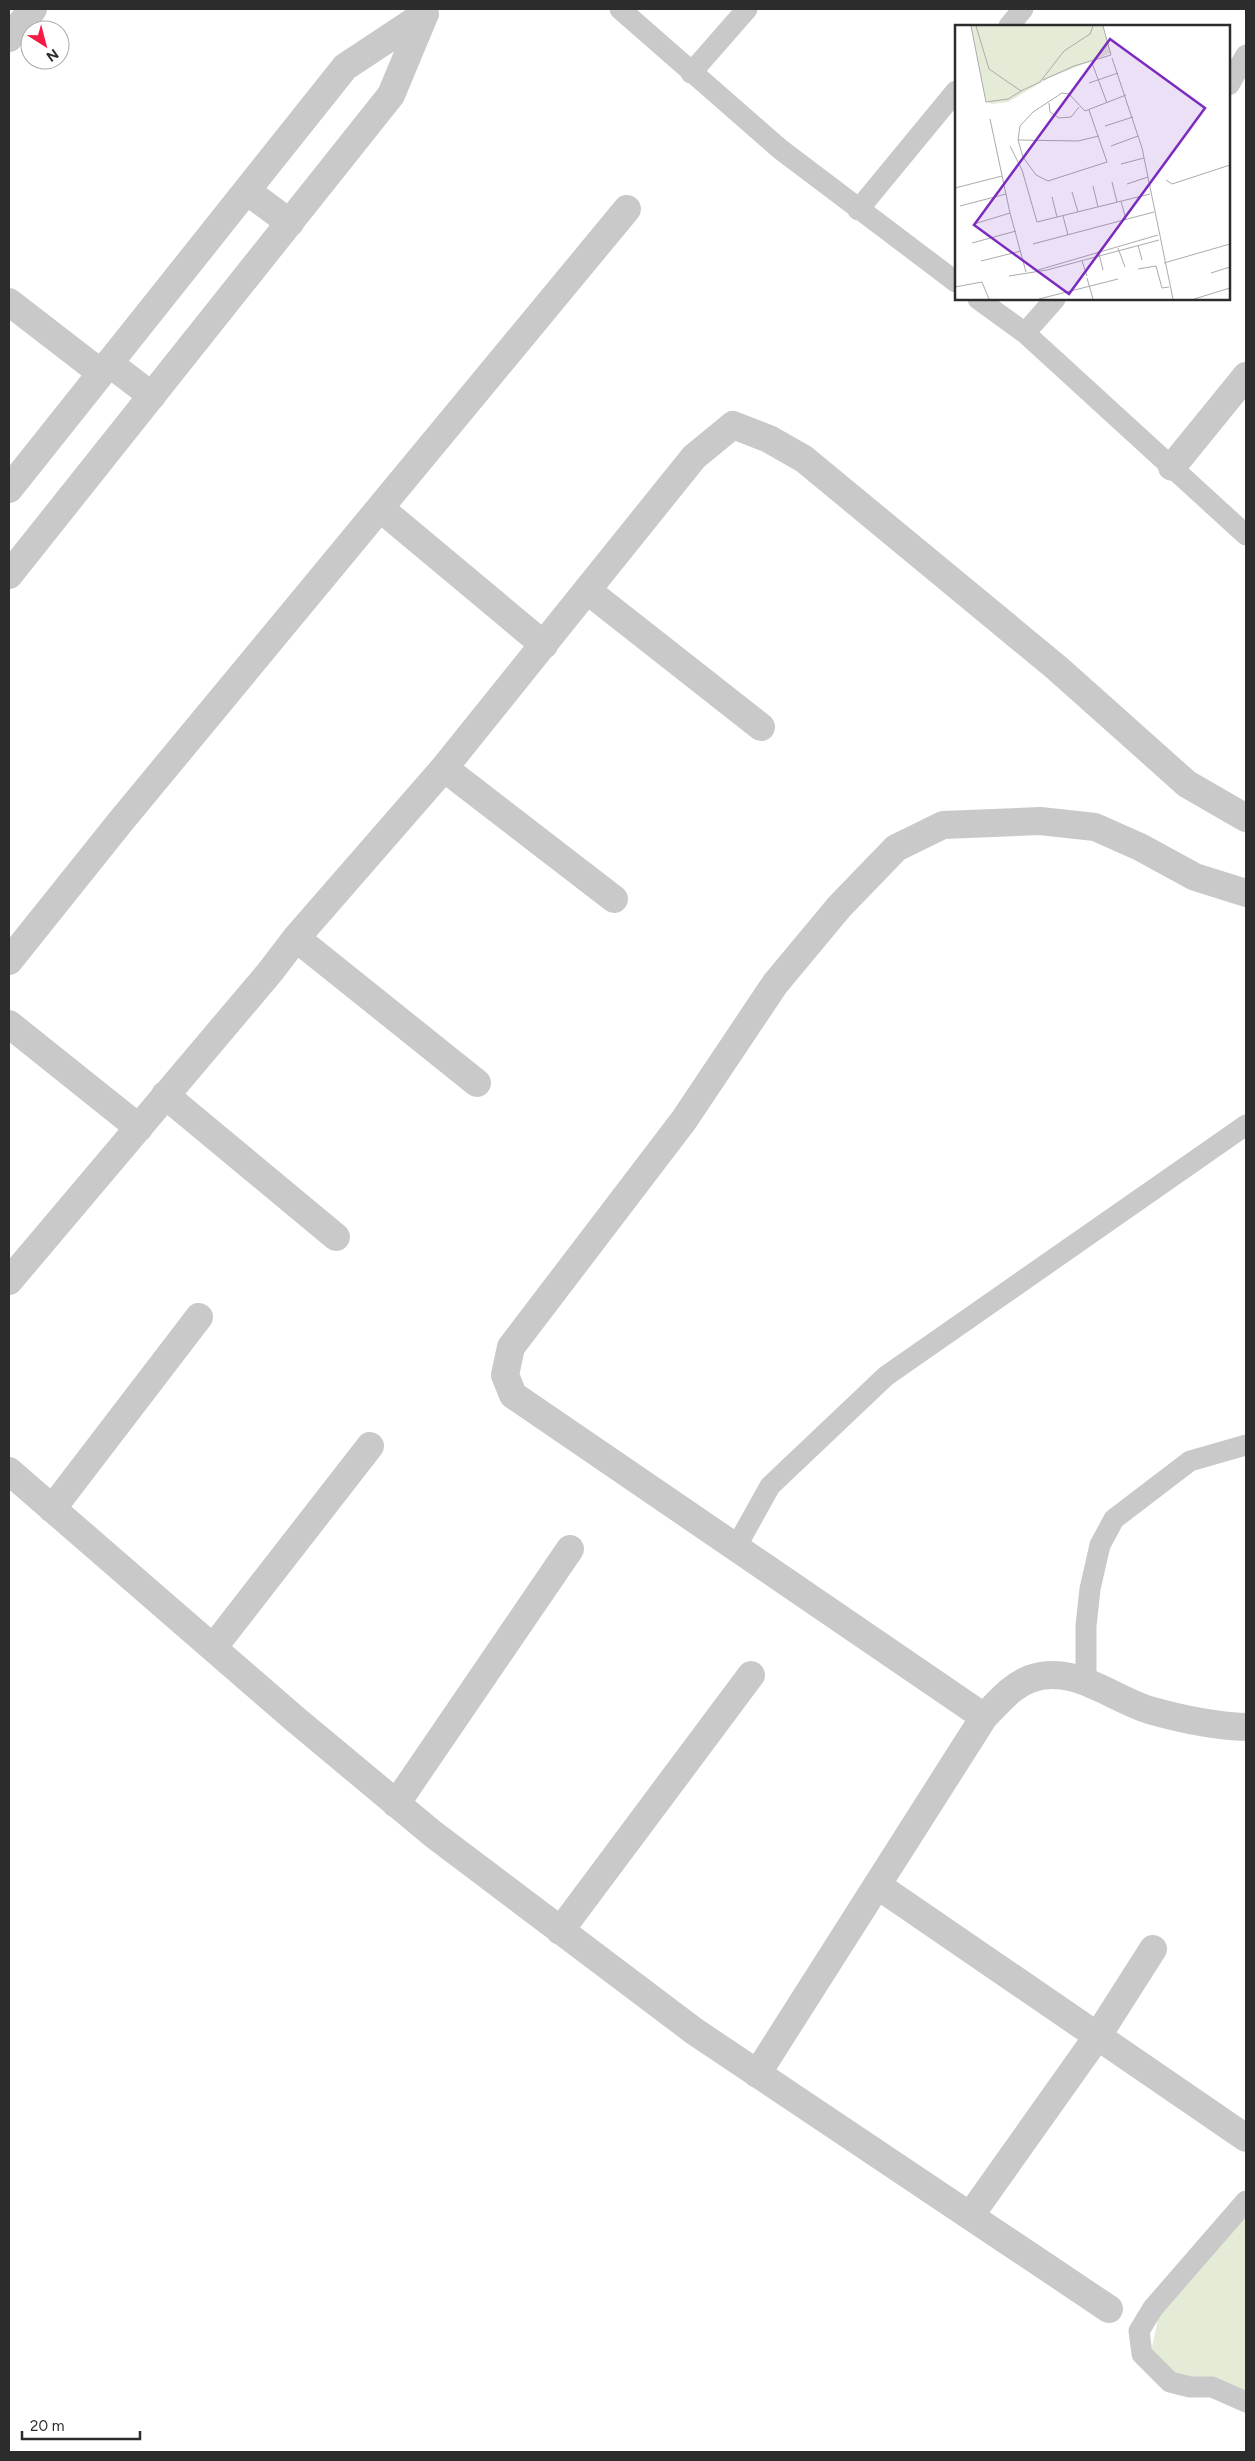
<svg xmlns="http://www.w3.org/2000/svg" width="1255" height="2461" font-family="Figtree,sans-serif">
<rect width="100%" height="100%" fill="#fff"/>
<path fill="#e4ebd7" d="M1246,2212V2407L1176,2381L1151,2352L1159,2314Z"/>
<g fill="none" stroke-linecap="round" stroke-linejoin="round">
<path stroke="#c9c9c9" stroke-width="21" d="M620,9L780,149L956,282
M1009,26L1023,9
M691,73L747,9
M1229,85L1246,55
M858,210L956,91
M978,299L1025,333L1246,535
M1025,333L1055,299
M735,1549L770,1486L886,1376L1246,1125
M1086,1681V1626L1090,1589L1100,1545L1114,1519L1190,1461L1246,1445
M1246,2201L1153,2308L1139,2331L1142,2354L1170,2382L1190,2387H1212L1246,2402"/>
<path stroke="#c9c9c9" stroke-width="28" d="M9,38L33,9
M247,191L290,223
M9,302L101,373
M109,363L152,396
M1172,467L1246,376
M9,489L345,67L425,14
M380,508L544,645
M9,575L391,95L424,16
M588,591L761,727
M444,768L614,899
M296,938L477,1083
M9,961L121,821L627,209
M9,1024L139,1128
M165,1095L336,1237
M9,1281L270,972L296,938L444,768L694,457L733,425L769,439L804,459L1057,668L1187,784L1246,818
M9,1471L295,1719L433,1834L694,2031L1109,2309
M52,1509L199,1317
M213,1648L370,1446
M984,1717L513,1395L505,1375L511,1347L684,1120L775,984L839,907L896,848L943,825L1040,821L1095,827L1140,847L1195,877L1246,893
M396,1804L570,1549
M877,1885L1246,2138
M560,1931L751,1675
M757,2074L984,1717C998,1703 1011,1686 1030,1679C1072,1663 1111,1698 1149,1710C1181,1719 1213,1726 1246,1727
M970,2216L1097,2037L1153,1949"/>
</g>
<g transform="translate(955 25)">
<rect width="275" height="275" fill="#fff"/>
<path d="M16,1H148L156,28L94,53L53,77L37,79L31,76Z" fill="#e4ebd7"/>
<path fill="none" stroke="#ababab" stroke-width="1" d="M16,1L31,77L53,74L66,66M21,1L34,44L66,66L85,57L109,26L135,9L138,1M157,33L187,123L218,274M137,38L152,78M88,55L119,41L156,30L148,1M134,58L163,48M94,78L95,87L104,93L116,92L124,82M134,85L152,137L93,156L81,150L68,132L63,115L65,101L78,87L107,68L114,69L130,86L171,70M35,94L55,188L71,247M150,101L178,92M63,115L123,116L144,111M55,121L67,145L82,197L195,169M156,121L183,111M166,139L189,133M211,155L217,159L275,140M157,157L162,177M172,159L193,152M138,161L143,182M0,163L47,151M117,167L123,187M97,172L102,192M166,176L171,195M5,181L51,169M108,191L113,210M19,199L55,188M17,218L61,206M78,219L199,187M183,220L187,235M163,223L170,242M144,229L148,245M26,236L66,226M127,236L132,251M209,238L275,219M183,244L201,241L207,263L214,262M83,245L203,210M256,248L275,242M54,251L92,245L204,215M132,253L138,274M0,262L27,257L34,274M84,274L163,254M239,274L275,263"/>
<path fill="#7b2cbf" fill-opacity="0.15" stroke="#7b2cbf" stroke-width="2.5" d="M155,14L250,83L114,269L19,200Z"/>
<rect width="275" height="275" fill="none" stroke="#2c2c2c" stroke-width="2.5"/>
</g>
<rect width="1255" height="2461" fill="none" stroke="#2c2c2c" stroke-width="20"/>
<g transform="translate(45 45) rotate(144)"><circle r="24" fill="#ffffff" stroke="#ababab"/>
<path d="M0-4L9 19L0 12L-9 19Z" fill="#f41c46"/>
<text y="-8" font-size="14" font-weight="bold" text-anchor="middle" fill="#2c2c2c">N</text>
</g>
<path d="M22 2431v8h118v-8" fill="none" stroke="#2c2c2c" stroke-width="2.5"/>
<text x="30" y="2431" font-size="15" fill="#2c2c2c" stroke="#ffffff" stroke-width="4" paint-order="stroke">20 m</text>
</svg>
